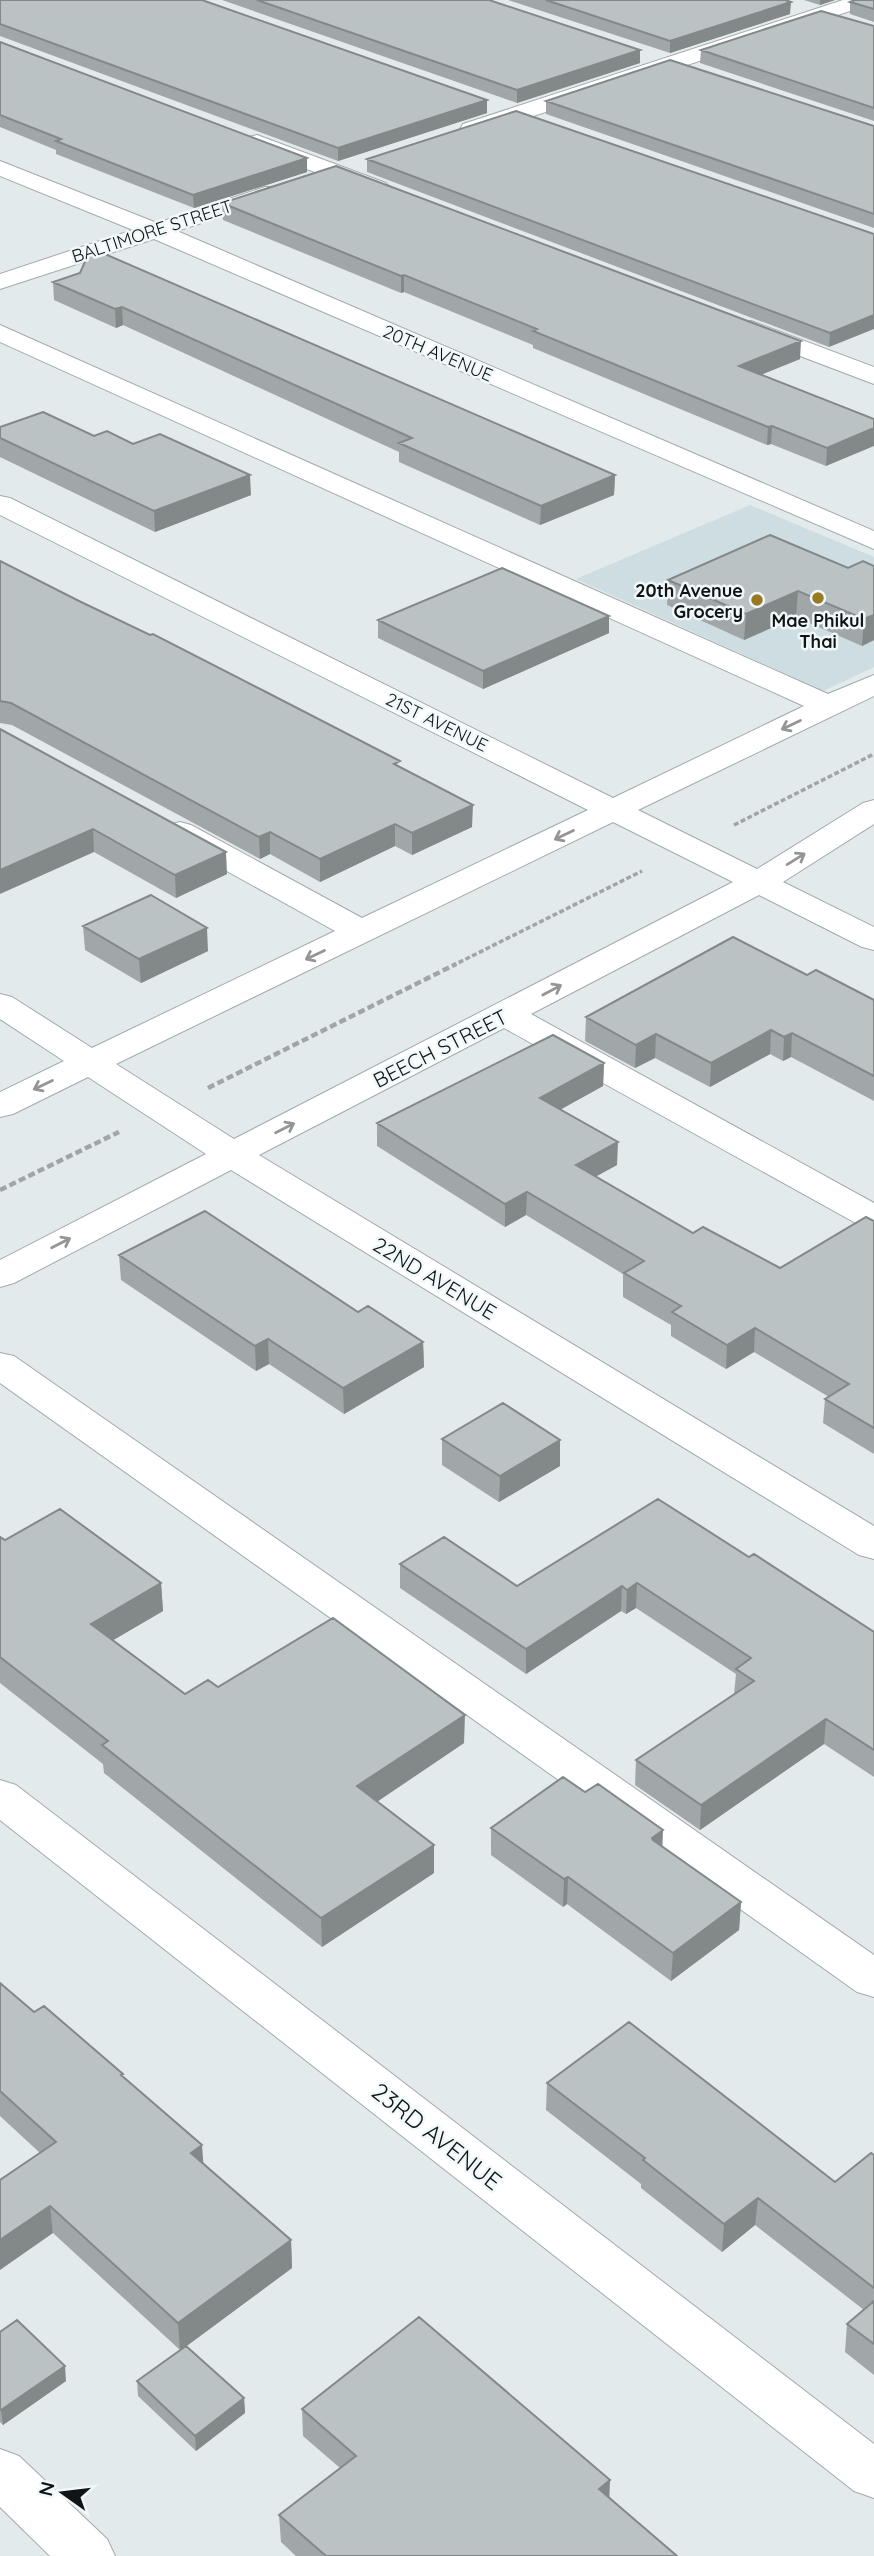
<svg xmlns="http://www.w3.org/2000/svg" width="874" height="2556" font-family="Quicksand,sans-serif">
<rect width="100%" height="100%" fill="#e3eaec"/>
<path fill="#cddde1" d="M750,505L874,557V667L823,691L576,579Z"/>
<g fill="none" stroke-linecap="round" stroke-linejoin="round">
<defs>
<path id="minor" d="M843,0L874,1L871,4L479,134H463L460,129L463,124Z
M257,135L386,183L390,188L386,193H370L249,147L246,142L249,137Z
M0,161L157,223L265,187H281L285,192L281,197L177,231L874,531V549L154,239L0,289V274L133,230L0,176Z
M751,321L874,367V384L742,334L738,329L742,324Z
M0,325L828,694L874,675V696L638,810L757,869L863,803L874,800V824L783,882L874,927V950L862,947L759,895L531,1014L874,1203V1229L861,1226L504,1028L259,1155L874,1526V1559L859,1555L231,1170L14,1283L0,1287V1260L206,1154L88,1077L13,1114L0,1117V1092L64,1061L0,1019V994L12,997L92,1048L335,931L169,839L164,832L169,825L180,822L191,825L362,918L588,810L0,515V496L10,498L613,798L804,706L0,342ZM613,822L733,882L234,1139L116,1064Z
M0,1353L14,1356L874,1955V1997L857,1992L0,1383Z
M0,1780L16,1785L874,2444V2498L854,2491L0,1820Z
M0,2449L19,2456L107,2539L115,2556H50L0,2507Z"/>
</defs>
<use href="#minor" stroke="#a3aaac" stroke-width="2"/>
<path stroke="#a0a6a7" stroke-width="3.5" stroke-dasharray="5 2.5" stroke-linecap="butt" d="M734,825L874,754
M452,966L642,871"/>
<path stroke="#a0a6a7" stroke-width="4.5" stroke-dasharray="7 3.5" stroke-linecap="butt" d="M208,1088L456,964
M0,1190L119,1132"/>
<use href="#minor" fill="#fff" fill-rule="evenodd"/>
</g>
<path fill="#a1a7a9" d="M0,0L487,100V113L338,161L0,36Z
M222,0H489L640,50V63L517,103Z
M508,0H785L790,14L670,53Z
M804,0H835L820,5Z
M874,0V22L850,14V2Z
M874,26V121L700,63L701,50Z
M0,42L307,172L194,208L56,154V150L0,127Z
M546,101L874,126V228L546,114Z
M367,159L874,234L829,347L367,172Z
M222,203L800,359L761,375L874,419L826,466L771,444L767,445L533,348V345L404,292L401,293L223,220Z
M53,282L615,475L614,495L540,525L399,462V452L123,325L116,328L54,300Z
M0,427L94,436L133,444L251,495L155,532L0,457Z
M0,561L400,767L472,827L412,855L395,846L320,882L270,854L260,859L12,725L0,723Z
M874,566V640L862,646L796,617L744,640L667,605L668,580Z
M378,620L609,633L483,689L378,638Z
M0,729L227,874L176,898L94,852Z
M83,926L208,951L141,983L85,950Z
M807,975L874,1000V1101L791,1057L783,1061L770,1054L710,1087L655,1058L635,1068L585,1041L586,1017Z
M604,1063L603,1086L561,1109L617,1165L596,1176L693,1233L780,1268L874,1221V1454L823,1423L825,1399L829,1397L754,1352L726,1369L671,1336V1325L623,1297V1274L526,1215L505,1227L377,1146V1123Z
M119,1255L358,1312L423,1342L424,1367L344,1414L269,1364L256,1371L121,1280Z
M442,1439L560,1440V1466L499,1502L442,1465Z
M0,1537L5,1540L161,1583L163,1611L113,1640L185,1694L218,1687L464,1743L377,1802L434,1873L322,1947L104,1773L103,1764L0,1683Z
M749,1557L874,1632V1777L824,1744L700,1830L635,1785L636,1760L734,1694L736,1674L636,1608L626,1614L621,1611L526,1674L400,1588V1564L517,1586Z
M585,1792L741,1902L739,1930L671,1981L567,1904L563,1907L491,1855V1828Z
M0,1983L34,2012L123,2074V2077L203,2164L291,2240L292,2268L186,2346L244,2398L245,2413L196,2451L138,2396L137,2381L180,2350L53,2233L40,2153L0,2116Z
M547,2083L835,2182L874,2155V2375L845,2352L847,2324L864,2310L755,2225L722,2252L641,2188V2184L546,2110Z
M0,2332L66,2381L3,2425L0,2422Z
M302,2409L610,2498L677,2556H296L281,2542L279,2515L340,2468L303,2436Z"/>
<path fill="#838889" d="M820,0H835L820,5Z
M791,2L790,14L670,53V41Z
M640,50V63L517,103V90Z
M487,100V113L338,161V148Z
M307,158V172L194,208L193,195Z
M404,275V292L401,293V276Z
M122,307L123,325L116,328L115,309Z
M874,315V329L829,347L830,333Z
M801,341L800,359L738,384L739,366Z
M772,426L771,444L767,445L768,427Z
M874,428V446L826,466L827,448Z
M250,475L251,495L155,532L154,511Z
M615,475L614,495L540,525L541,506Z
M798,591L796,617L744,640L746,614Z
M874,615V640L862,646L864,619Z
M609,616V633L483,689V671Z
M473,805L472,827L412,855V833Z
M395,824V846L320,882V859Z
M93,829L94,852L0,894V870Z
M270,832V854L260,859L259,837Z
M226,852L227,874L176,898L175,875Z
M207,928L208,951L141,983L139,959Z
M771,1030L770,1054L710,1087L711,1063Z
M792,1033L791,1057L783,1061L784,1037Z
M656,1034L655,1058L635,1068L636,1045Z
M604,1063L603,1086L540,1121V1098Z
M618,1142L617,1165L575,1188L576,1165Z
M527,1192L526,1215L505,1227V1204Z
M755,1328L754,1352L726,1369L727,1345Z
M268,1339L269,1364L256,1371L255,1346Z
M423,1342L424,1367L344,1414L343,1388Z
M560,1440V1466L499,1502L500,1476Z
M161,1583L163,1611L93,1652L91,1624Z
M637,1583L636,1608L626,1614L627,1590Z
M622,1586L621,1611L526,1674V1649Z
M465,1715L464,1743L357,1815V1786Z
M826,1719L824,1744L700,1830L701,1805Z
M663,1830L662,1857L652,1838Z
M434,1845V1873L322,1947L321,1918Z
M568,1877L567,1904L563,1907L564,1879Z
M741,1902L739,1930L671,1981L673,1953Z
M202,2145L204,2172L191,2153Z
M758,2198L755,2225L722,2252L724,2224Z
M50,2206L53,2233L0,2270V2240Z
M291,2240L292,2268L180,2351L178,2323Z
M65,2366L66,2381L3,2425L1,2410Z
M244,2398L245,2413L196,2451L195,2436Z
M610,2480L609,2507L599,2489Z"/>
<path fill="#bbc2c4" stroke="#838889" stroke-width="2" d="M0,0H202L487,100L338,148L0,24Z
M257,0H489L640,50L517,90Z
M546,0H785L791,2L670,41Z
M855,0H874V9L850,2Z
M821,11L874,26V108L701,50Z
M0,42L307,158L193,195L56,141L61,139L0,115Z
M670,60L874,126V214L546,101Z
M516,111L874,234V315L830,333L367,159Z
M336,166L801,341L739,366L874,419V428L827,448L772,426L768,427L533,331L537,329L404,275L401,276L222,203Z
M91,248L615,475L541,506L399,443L412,438L122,307L115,309L53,282L80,273Z
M43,412L94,436L107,431L133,444L160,434L250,475L154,511L0,438V427Z
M770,535L848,568L863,561L874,566V615L864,619L798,591L746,614L668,580Z
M0,561L79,601L150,635L153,634L268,693L400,761L394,764L473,805L412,833L395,824L320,859L270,832L259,837L11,703L0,701Z
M502,568L609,616L483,671L378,620Z
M0,729L226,852L175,875L93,829L0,870Z
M151,895L207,928L139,959L83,926Z
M733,937L807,975L816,970L874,1000V1076L792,1033L784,1037L771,1030L711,1063L656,1034L636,1045L586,1017Z
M553,1035L604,1063L540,1098L618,1142L576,1165L693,1233L703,1227L780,1268L866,1217L874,1221V1428L825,1399L849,1384L755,1328L727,1345L672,1312L681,1306L624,1273L644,1261L527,1192L505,1204L377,1123Z
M205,1211L358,1312L368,1306L423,1342L343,1388L268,1339L255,1346L119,1255Z
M503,1403L560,1440L500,1476L442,1439Z
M658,1499L749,1557L754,1554L874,1632V1750L826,1719L701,1805L636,1760L754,1681L736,1669L751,1658L637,1583L627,1590L622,1586L526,1649L400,1564L444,1537L517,1586Z
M60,1509L161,1583L91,1624L185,1694L208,1680L218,1687L333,1618L465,1715L357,1786L434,1845L321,1918L102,1745L108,1741L0,1657V1537L5,1540Z
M563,1777L585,1792L598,1784L663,1830L652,1838L653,1840L741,1902L673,1953L568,1877L564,1879L491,1828Z
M0,1983L34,2012L44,2006L123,2074L121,2075L202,2145L191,2153L291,2240L178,2323L50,2206L0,2240V2180L56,2142L0,2091Z
M629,2022L835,2182L871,2153L874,2155V2288L758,2198L724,2224L643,2160L645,2158L547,2083Z
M874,2301V2344L847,2324Z
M419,2317L610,2480L599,2489L677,2556H326L279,2515L356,2456L302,2409Z
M17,2320L65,2366L1,2410L0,2409V2332Z
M186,2346L244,2398L195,2436L137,2381Z"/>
<defs><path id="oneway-shaft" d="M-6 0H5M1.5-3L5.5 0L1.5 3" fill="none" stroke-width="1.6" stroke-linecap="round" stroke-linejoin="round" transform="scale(1.75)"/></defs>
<g stroke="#949596">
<use href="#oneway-shaft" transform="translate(791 725) rotate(154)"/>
<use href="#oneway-shaft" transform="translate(564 835) rotate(154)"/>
<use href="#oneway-shaft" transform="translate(796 859) rotate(-32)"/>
<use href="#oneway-shaft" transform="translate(315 955) rotate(154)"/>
<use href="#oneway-shaft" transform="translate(552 990) rotate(-28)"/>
<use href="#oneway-shaft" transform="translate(43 1085) rotate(154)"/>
<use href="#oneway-shaft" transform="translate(285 1128) rotate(-27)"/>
<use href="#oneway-shaft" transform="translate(61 1243) rotate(-27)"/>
</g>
<g fill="#987a23" stroke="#f0f8fa" stroke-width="2.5">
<circle cx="818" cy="598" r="7"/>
<circle cx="757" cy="600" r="7"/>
</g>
<g text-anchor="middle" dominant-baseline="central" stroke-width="5" stroke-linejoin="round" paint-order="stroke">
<g font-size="18" fill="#111415" stroke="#f0f8fa">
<text transform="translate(152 231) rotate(-18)">BALTIMORE STREET</text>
<text transform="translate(438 353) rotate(23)">20TH AVENUE</text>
<text transform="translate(437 722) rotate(26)">21ST AVENUE</text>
</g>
<g font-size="18" font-weight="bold" fill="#111415" stroke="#f0f8fa" text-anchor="end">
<text x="743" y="590">20th Avenue<tspan x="743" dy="21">Grocery</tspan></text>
<text x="818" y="620" text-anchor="middle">Mae Phikul<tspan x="818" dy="21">Thai</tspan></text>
</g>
<g font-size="21" fill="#111415" stroke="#f0f8fa">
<text transform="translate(440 1048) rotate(-27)">BEECH STREET</text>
<text transform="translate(435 1278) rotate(31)">22ND AVENUE</text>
</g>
<g font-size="24" fill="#111415" stroke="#f0f8fa">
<text transform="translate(437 2136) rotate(38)">23RD AVENUE</text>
</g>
</g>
<g transform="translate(63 2493) rotate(284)" stroke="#f0f8fa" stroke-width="5" paint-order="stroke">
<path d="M0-5L12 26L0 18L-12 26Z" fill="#111415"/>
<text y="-10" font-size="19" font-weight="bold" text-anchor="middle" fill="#111415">N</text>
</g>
</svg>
